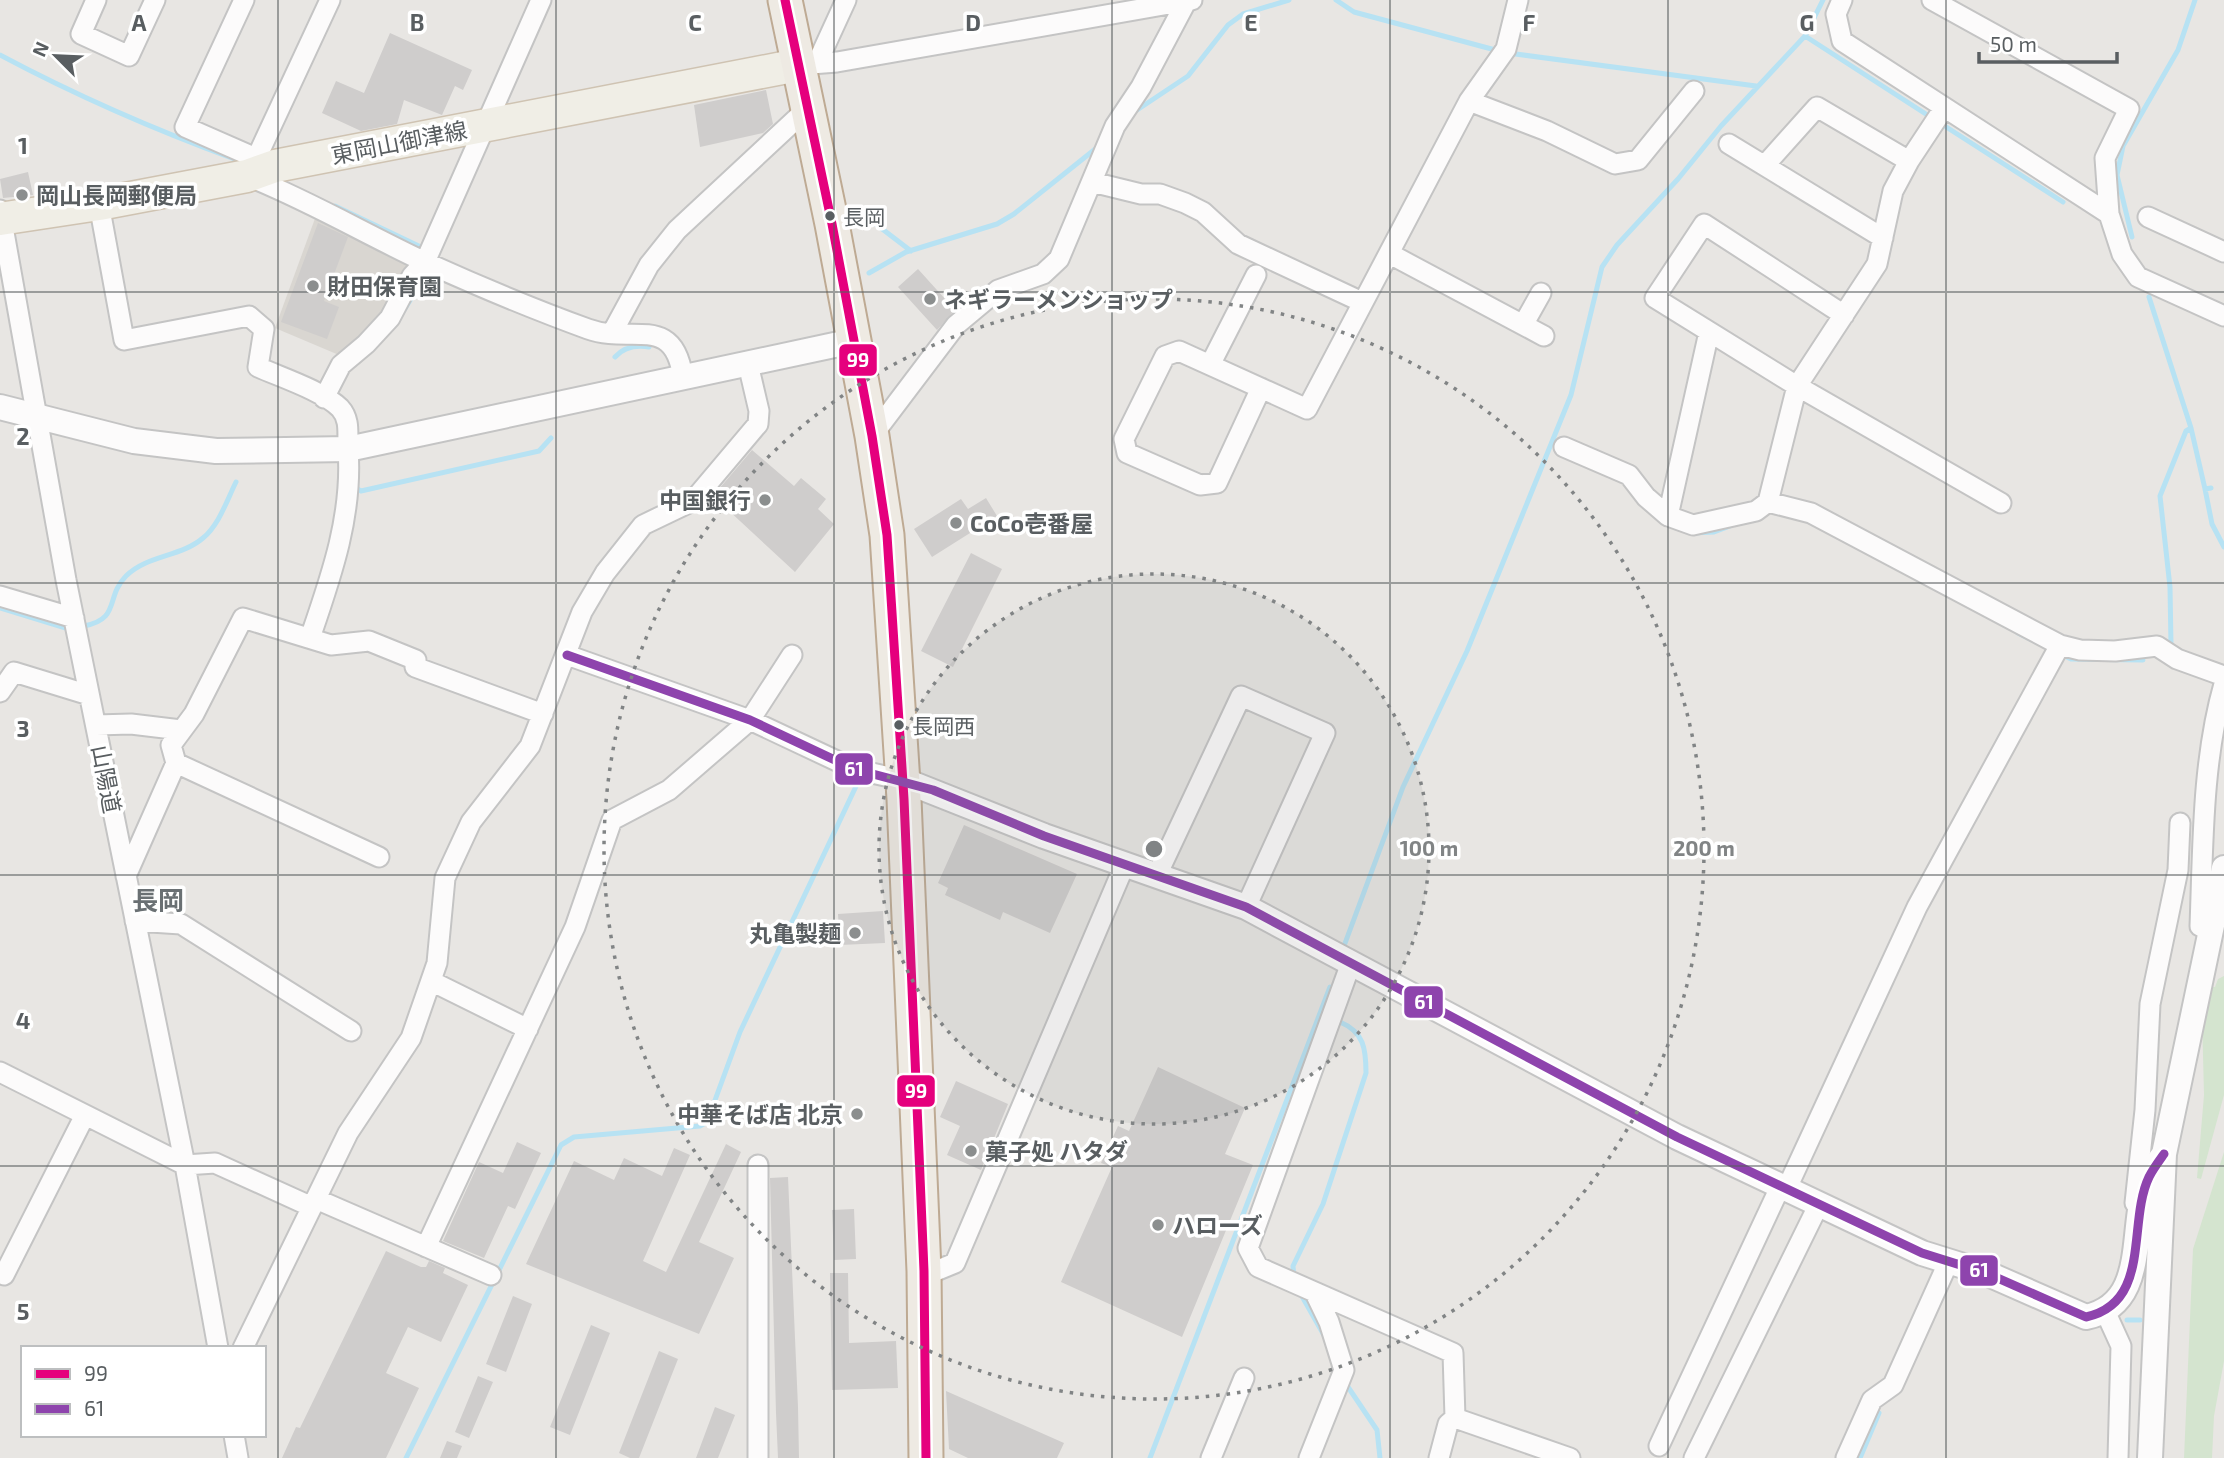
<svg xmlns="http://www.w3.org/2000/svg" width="2224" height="1458" font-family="'Exo 2','Noto Sans JP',sans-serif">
<rect width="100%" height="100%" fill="#e8e6e3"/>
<path fill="#d9d6d1" d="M317,213L413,265L391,308L346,358L275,328Z"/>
<path fill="#d4e4cf" d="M2224,976V1095L2201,1179L2197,1178L2204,1095L2202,1016L2208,986L2215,987L2218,979Z
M2224,1152V1361L2214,1416L2212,1458H2184L2193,1249Z"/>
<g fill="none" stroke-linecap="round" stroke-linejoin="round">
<path stroke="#b7e2f3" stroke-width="5" d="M1336,0L1354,12L1499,51
M1805,36L1932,118
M1508,53L1756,86
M0,55C77,96 155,130 237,160
M1134,112L1188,76L1228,25L1243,14L1289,0
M1940,123L2063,202
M335,206L425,249
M860,212L911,251
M2132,237L2117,175L2123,146L2178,50L2195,0
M869,273L906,252L997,224L1014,214L1099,146
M2149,297L2191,428L2205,489L2211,488
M394,326L426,275
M615,357C624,347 636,345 649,347
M352,486L361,491L539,451L551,438
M2205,489L2212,524L2224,547
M1692,533L1714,532L1730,526
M0,608L69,629
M84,626C121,619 105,597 126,576C147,555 181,557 203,538C219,525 227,500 236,482
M2018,633L2071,659L2143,660
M2171,645L2170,587L2160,496L2186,431L2191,428
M1344,946L1403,787L1467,651L1571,395L1602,267L1617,245L1678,179L1721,126L1805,36L1823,0
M1294,1278L1293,1266L1323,1204L1366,1073C1366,1049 1364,1032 1340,1022
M1299,1291L1325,1337
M2127,1320H2140
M1344,1381L1377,1430L1380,1458
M406,1458L561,1145L574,1137L700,1126L707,1122L740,1032L859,780
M1150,1458L1330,987
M1860,1458L1879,1413"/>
</g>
<path fill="#cfcdcc" d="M390,33L472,70L463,90L455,86L442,115L404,100L397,124L361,131L322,113L336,81L364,93Z
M766,90L773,124L763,133L700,147L694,105Z
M28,172L33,195L3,198L0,179Z
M318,223L348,237L324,301L339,307L327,339L281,322Z
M918,269L955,310L937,330L898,287Z
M752,450L794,486L801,478L826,499L818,509L834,524L795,572L713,496Z
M986,498L997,516L932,557L914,529L961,499L968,509Z
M971,553L1002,569L953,667L921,651Z
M964,825L1077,874L1050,933L1003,912L1000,920L945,895L948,888L938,883Z
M883,911L885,943L840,945L838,914Z
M1158,1067L1245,1108L1225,1154L1253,1165L1182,1337L1061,1282L1112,1167L1101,1163L1118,1126L1129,1131Z
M956,1081L1008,1104L981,1170L947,1155L960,1126L940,1117Z
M517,1142L541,1153L515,1209L508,1206L484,1258L443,1241L479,1162L503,1173Z
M726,1144L741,1152L699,1242L734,1258L699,1334L526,1264L574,1161L614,1180L624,1158L662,1176L674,1148L690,1155L643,1261L666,1272Z
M788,1177L798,1407L799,1458H778L776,1413L770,1178Z
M854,1209L856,1259L834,1260L832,1210Z
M386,1251L421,1267H426L429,1261L445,1268L443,1273L468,1285L441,1342L408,1327L386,1373L419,1388L386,1458H282L296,1427L300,1428Z
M830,1273H848L849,1343L896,1341L898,1388L832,1390Z
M513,1296L532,1304L506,1372L486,1364Z
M591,1325L610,1333L570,1435L550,1427Z
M659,1351L678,1359L639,1458H630L619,1453Z
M478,1376L493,1382L469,1438L455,1432Z
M946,1391L1064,1443L1057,1458H968L949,1449Z
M715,1407L735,1415L718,1458H696Z
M447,1441L462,1446L457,1458H440Z"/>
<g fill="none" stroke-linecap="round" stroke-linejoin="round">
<defs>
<path id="minor" d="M96,0L81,34L129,56L155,0
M244,0L185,127L274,166
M1842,0L1836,14L1842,41L2109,214
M1932,0L2129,109L2105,158L2109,214L2122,254L2138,277L2224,316
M818,61L846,0
M798,65L837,62L1192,0
M1469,101L1547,131L1615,164L1638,160L1694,91
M1729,144L1883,238
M256,159L330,0
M1765,165L1817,107L1909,161
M247,176C308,200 365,234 425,262C478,286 533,309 588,329C631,345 674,312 683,378
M1092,182L1141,194H1160L1185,203L1203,212L1238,244L1362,302
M99,204L124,340L249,316L264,329L258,367C280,377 323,391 340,408C351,420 347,435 348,449C353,515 331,577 310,638
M0,210L66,580L185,1165L218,1348
M2148,217L2224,252
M1390,254L1544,336
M1844,315L1704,224L1655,298L1797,386L2001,503
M1523,325L1541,293
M1709,332L1668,516L1693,525L1756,511L1768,502L1811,513L2060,645
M612,333L649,265L677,230L808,108
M1210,365L1256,275
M1261,388L1217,483L1200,485L1127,453L1124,439L1165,356L1179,351L1307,409L1469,101L1506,49L1518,0
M324,398L341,365L366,344L390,318L412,276L425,262L541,0
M872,436L956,325L998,290L1043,274L1059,259L1115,126L1141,87L1187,0
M1564,447L1629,475L1646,497L1668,516
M1768,502L1797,386L1877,264L1893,191L1909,161L1944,108
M0,596L74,618
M567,655L750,720L854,769L903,780
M0,692L14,672L89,695
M96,725L131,724L181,730
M176,763L379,857
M1157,875L1241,696L1325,733L1246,907
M126,876L176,763L171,745L194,714L243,618L331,645L369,641L416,660L415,667L543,714
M135,921L181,924L351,1031
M2211,931L2200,926C2203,847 2202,761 2224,684
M1351,963L1248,1248L1258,1267L1453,1353L1455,1418L1570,1458
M431,981L528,1029
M0,1072L185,1165L215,1163L312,1207
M758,1165V1458
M1787,1188L1917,907L2060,645L2080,650L2115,651L2157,646L2177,659L2224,676
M316,1199L491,1275
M2135,1203L2145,1110L2150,1004L2178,870L2180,823
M426,1247L575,927L612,820L669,790L750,720L792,655
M924,1271L938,1270L955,1263L1125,864
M4,1275L85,1115
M2105,1311L2121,1346L2118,1458
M243,1348L348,1133L411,1038L437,963L445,878L471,822L530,746L582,612L605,573L643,525L693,501L758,424L759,411L748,364
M234,1435L238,1458
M1659,1446L1781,1185
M1211,1458L1244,1378
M1309,1458L1344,1370L1329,1322L1315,1293
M1439,1458L1448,1424L1455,1418
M1694,1458L1819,1204
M1846,1458L1872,1400L1893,1385L1948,1263"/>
<path id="tertiary" d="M0,407L134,441L216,451L348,449L853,341
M903,780L1044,836L1246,907L1677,1137L1922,1253L1986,1273L2086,1317C2152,1303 2127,1223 2149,1177C2153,1169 2159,1161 2164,1154
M2150,1458L2164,1154L2224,868"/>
<path id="primary" d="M0,219L99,204L247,176L275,166L798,65"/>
<path id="trunk" d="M785,0L832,224L872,436L887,535L904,799L924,1271L926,1458"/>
</defs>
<use href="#minor" stroke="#c4c4c4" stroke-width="23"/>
<use href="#tertiary" stroke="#c4c4c4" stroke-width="28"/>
<use href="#primary" stroke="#cfc3b2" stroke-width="35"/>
<use href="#trunk" stroke="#beaa93" stroke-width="37"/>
<use href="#minor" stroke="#fcfbfb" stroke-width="19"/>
<use href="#tertiary" stroke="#fcfbfb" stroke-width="24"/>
<use href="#primary" stroke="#f0eee6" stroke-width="32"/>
<use href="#trunk" stroke="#eeeae3" stroke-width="33"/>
<defs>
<path id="bus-1" d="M785,0L832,224L872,436L887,535L904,799L924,1271L926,1458"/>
<path id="bus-2" d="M567,655L750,720L854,769L933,790L1044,836L1246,907L1677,1137L1922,1253L1986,1273L2086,1317C2152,1303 2127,1223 2149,1177C2153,1169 2159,1161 2164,1154"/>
</defs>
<use href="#bus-1" stroke="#fff" stroke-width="14"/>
<use href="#bus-2" stroke="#fff" stroke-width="14"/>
<use href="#bus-1" stroke="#e5007d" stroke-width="9"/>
<use href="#bus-2" stroke="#8e44ad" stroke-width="9"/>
</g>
<path fill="none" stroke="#595e61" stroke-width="2" stroke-opacity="0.55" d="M278,0V1458M556,0V1458M834,0V1458M1112,0V1458M1390,0V1458M1668,0V1458M1946,0V1458M0,292H2224M0,583H2224M0,875H2224M0,1166H2224"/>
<circle cx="1154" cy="849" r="275" fill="#818485" fill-opacity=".12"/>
<g fill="none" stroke="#818485" stroke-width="3.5" stroke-dasharray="3.5 7">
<circle cx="1154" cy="849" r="275"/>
<circle cx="1154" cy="849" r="550"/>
</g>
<g fill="#8b8e8e" stroke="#fff" stroke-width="2.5">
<circle cx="22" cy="195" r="7"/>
<circle cx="313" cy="286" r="7"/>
<circle cx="930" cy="299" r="7"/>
<circle cx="765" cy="500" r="7"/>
<circle cx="956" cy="523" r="7"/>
<circle cx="855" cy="933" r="7"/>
<circle cx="857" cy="1114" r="7"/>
<circle cx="971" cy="1151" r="7"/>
<circle cx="1158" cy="1225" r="7"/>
</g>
<g fill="#595e61" stroke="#fff" stroke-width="2.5">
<circle cx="830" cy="216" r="6"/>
<circle cx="899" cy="725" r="6"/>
</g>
<g text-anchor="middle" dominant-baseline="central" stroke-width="7" stroke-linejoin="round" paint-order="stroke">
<g font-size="21" fill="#595e61" stroke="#fff" text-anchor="start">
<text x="843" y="216">長岡</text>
<text x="912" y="725">長岡西</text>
</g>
<g font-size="23" fill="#595e61" stroke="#fff">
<text transform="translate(399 142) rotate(-11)">東岡山御津線</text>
<text transform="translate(107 779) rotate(79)">山陽道</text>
</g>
<g font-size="23" font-weight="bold" fill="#595e61" stroke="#fff" text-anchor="start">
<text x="36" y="195">岡山長岡郵便局</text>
<text x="327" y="286">財田保育園</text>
<text x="944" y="299">ネギラーメンショップ</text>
<text x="751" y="500" text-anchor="end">中国銀行</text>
<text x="970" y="523">CoCo壱番屋</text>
<text x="841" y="933" text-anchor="end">丸亀製麺</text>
<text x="843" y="1114" text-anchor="end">中華そば店 北京</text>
<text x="985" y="1151">菓子処 ハタダ</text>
<text x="1172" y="1225">ハローズ</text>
</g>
<g font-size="26" font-weight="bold" fill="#6a7073" stroke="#fff">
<text x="158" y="899">長岡</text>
</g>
</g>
<g font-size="23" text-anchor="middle" font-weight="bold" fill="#595e61" stroke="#fff" stroke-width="7" stroke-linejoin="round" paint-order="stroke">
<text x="139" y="31">A</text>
<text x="417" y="31">B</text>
<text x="695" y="31">C</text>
<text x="973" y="31">D</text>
<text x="1251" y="31">E</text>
<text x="1529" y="31">F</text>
<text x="1807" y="31">G</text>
<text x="23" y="154">1</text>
<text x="23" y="445">2</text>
<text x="23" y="737">3</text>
<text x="23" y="1029">4</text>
<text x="23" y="1320">5</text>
</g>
<circle cx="1154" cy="849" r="10" fill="#818485" stroke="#fff" stroke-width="3.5"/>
<g font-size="21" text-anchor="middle" font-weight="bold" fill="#818485" stroke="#fff" stroke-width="7" stroke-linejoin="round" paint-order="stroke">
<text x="1429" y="856">100 m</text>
<text x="1704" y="856">200 m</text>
</g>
<g stroke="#fff" stroke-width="2.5">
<rect x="838" y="343" width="40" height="34" rx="7" fill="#e5007d"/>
<rect x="834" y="752" width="40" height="34" rx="7" fill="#8e44ad"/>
<rect x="1403" y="985" width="41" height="34" rx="7" fill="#8e44ad"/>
<rect x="896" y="1074" width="40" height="34" rx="7" fill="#e5007d"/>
<rect x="1959" y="1254" width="40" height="33" rx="7" fill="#8e44ad"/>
</g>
<g font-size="19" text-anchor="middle" font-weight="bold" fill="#fff">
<text x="858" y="367">99</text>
<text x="854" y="776">61</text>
<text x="1424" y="1009">61</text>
<text x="916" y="1098">99</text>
<text x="1979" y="1277">61</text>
</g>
<rect x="21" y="1346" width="245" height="91" fill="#ffffff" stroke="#bdbfc0" stroke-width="2"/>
<rect x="35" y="1369" width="35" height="10" fill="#e5007d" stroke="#bdbfc0" stroke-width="2"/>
<text x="84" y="1381" font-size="21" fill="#595e61">99</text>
<rect x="35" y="1404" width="35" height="10" fill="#8e44ad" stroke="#bdbfc0" stroke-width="2"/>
<text x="84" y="1416" font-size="21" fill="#595e61">61</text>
<g transform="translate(56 56) rotate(294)" stroke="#ffffff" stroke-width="5" paint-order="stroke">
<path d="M0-5L12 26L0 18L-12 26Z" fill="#595e61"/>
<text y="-10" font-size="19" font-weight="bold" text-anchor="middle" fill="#595e61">N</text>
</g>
<path d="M1979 52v10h138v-10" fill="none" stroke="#595e61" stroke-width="3.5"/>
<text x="1990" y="52" font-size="21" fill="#595e61" stroke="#ffffff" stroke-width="5" paint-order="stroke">50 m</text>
</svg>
